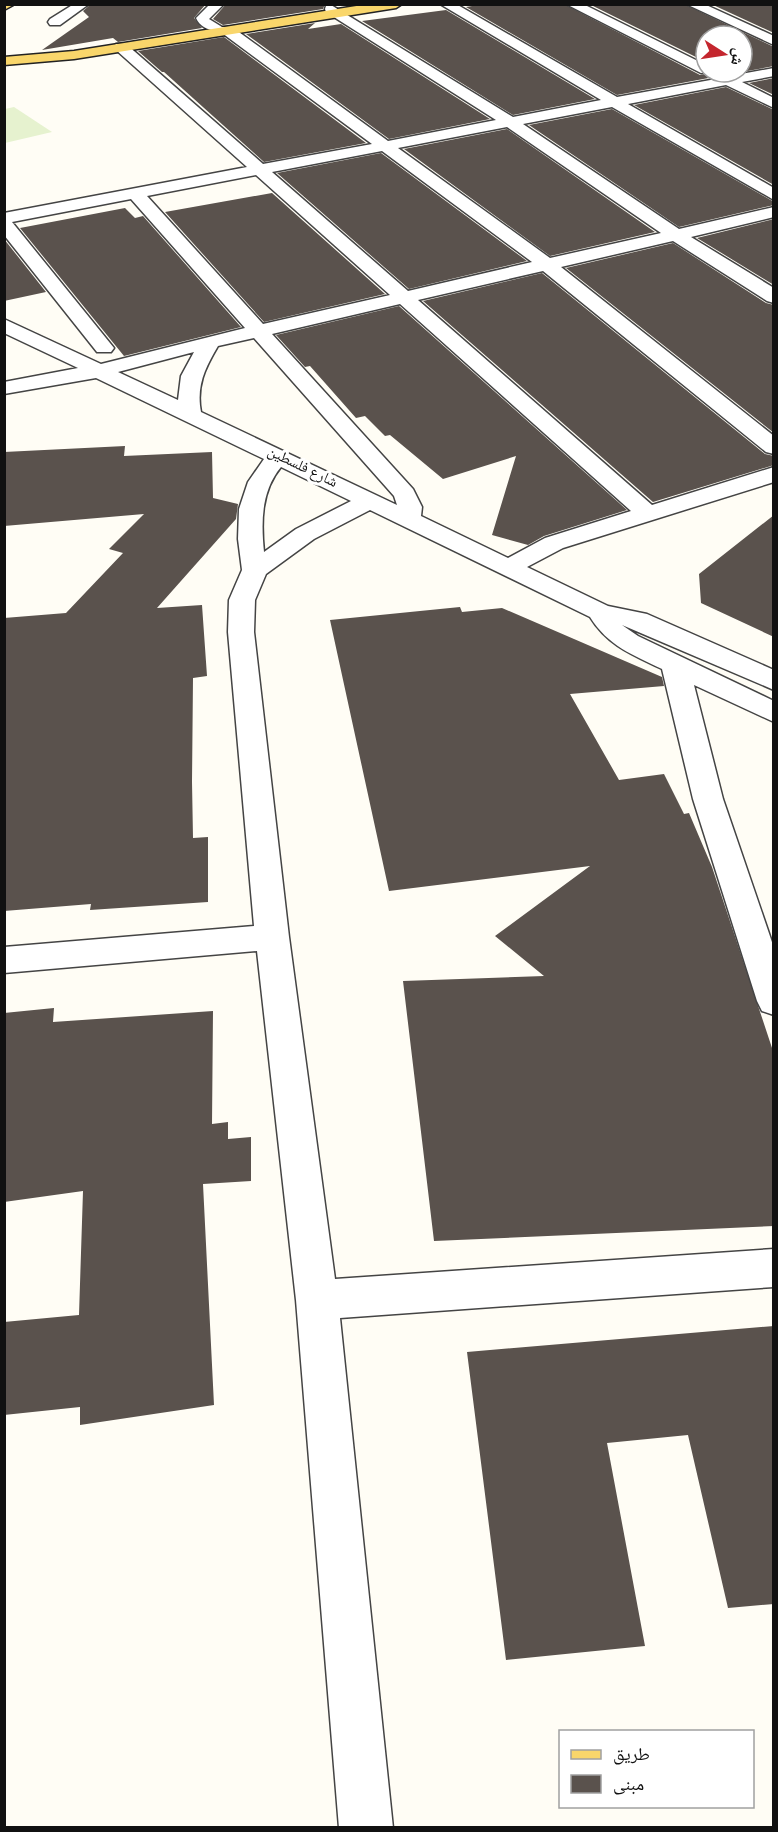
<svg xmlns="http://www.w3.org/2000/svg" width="778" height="1832" font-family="Georgia,'Noto Naskh Arabic',serif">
<rect width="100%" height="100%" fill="#fffdf5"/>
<path fill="#e6f2cf" d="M14,107L52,132L5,143V109Z"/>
<path fill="#5a524d" d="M91,4H206L194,18L202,28L118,42L113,38L42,50L89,17L83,11Z
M226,4H325L323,9L223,25L213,19Z
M484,4H564L700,75L714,72H739L718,73L714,77L617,95L466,7Z
M589,4H684L774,47V66L742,72V36H706V62Z
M711,4H774V33Z
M446,10L595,99L513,115L362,21Z
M315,23L308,29L341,24L490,119L389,139L246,34Z
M224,37L366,143L264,162L164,72H162L138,51Z
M774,78V95L749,83Z
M726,87L774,110V185L634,105Z
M612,109L774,202V205L679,227L529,125Z
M507,129L655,232L550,256L404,149Z
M381,153L527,261L409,289L277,173Z
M272,193L385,294L264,322L165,212Z
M125,208L135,218L143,216L241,327L124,356L20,228Z
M774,219V285L697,238Z
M4,239L46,292L4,301Z
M673,243L766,303L774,305V433L566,268Z
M542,273L765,454L774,456V465L653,502L423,301Z
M399,306L627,510L544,536L528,545L492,535L516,456L443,479L390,435L385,436L365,416L356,418L310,366L305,367L276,335Z
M125,446L124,456L212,452L213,498L238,504L236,519L157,608L202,605L207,676L193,678L192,782L193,838L208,837V902L90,910L91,904L4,911V618L66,613L123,553L109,549L144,514L4,526V452Z
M774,515V637L701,603L699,574Z
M460,607L462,612L502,608L662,677L664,686L570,694L619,780L664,774L684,814L689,813L712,867L774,1054V1226L434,1241L403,981L544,976L495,936L590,866L389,891L330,620Z
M54,1008L53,1022L213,1011L212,1124L228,1122V1139L251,1137V1181L203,1184L214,1405L80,1425V1407L4,1415V1322L79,1315L83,1191L4,1202V1013Z
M774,1326V1604L728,1608L688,1435L607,1443L645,1646L506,1660L467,1352Z"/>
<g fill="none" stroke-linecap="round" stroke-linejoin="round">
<defs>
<path id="minor" d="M74,4H89L60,25H50L48,22L50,19Z
M210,4H224L209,19L222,27L220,30C210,32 200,27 196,18Z
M440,4H456L617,97L716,79L718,75L730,76L774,68V76L742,82L774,98V108L726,85L628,104L774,188V200L612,107L523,124L679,229L774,207V217L691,237L774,288V303L767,301L673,241L561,267L774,436V454L766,452L543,271L418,300L652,505L774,467V482L563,548L527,567L608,606L647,614L774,670V690L622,625L638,636L774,701V722L694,685L723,799L774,948V1015L762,1011L757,1001L693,799L662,669C633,655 608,646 590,617L370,510L314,539L266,574L255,600L254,632L289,937L335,1279L774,1249V1287L340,1318L393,1828H339L296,1300L257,951L4,973V947L254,926L228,632L229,600L242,570L238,539L239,509L248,482L264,459L96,378L4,394V382L78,368L4,333V319L101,364L245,328L131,199L12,222L114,348L111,352H97L4,235V213L247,167L116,50L114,47L116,44H126L263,164L372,144L222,33L220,30L222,27H232L388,141L496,120L326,12L325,9L326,6L331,5L513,117L601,100ZM507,127L661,233L550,258L398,148ZM382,151L532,262L408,291L272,172ZM256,175L390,295L263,324L147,196ZM400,304L631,511L545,538L508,558L421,516L422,507L413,489L272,334ZM254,338L394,496L397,505L201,412C196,386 205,368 218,346ZM194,352L181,376L178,400L118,372ZM281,467L351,501L296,529L264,552C261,522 261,491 281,467Z
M566,4H583L706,65V72H712L701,73Z
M686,4H704L774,36V45Z"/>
<path id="major" d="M4,4H15L4,10Z
M369,4H402L396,8L74,59L4,65V57L74,51Z"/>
</defs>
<use href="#minor" stroke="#444" stroke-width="3"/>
<use href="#major" stroke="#222" stroke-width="3"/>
<use href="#minor" fill="#fff" fill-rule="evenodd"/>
<use href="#major" fill="#f9d66b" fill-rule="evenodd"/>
</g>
<g text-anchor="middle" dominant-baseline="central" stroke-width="6" stroke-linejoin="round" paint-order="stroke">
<g font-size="15" fill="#111" stroke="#fff">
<text transform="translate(302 468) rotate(26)">شارع فلسطين</text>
</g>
</g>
<rect width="778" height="1832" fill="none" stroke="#111111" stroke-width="12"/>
<rect x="559" y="1730" width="195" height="78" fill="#ffffff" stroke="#a0a0a0" stroke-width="1.5"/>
<rect x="571" y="1750" width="30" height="9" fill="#f9d66b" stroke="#a0a0a0" stroke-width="1.5"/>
<text x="613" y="1760" font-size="18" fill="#111111">طريق</text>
<rect x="571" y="1775" width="30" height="18" fill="#5a524d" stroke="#a0a0a0" stroke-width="1.5"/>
<text x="613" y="1790" font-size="18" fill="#111111">مبنى</text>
<g transform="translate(724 54) rotate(102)"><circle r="28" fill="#ffffff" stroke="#a0a0a0" stroke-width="1.5"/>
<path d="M0-4.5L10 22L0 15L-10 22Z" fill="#c4262e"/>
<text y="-9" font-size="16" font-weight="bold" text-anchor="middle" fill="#111111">ش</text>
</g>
</svg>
